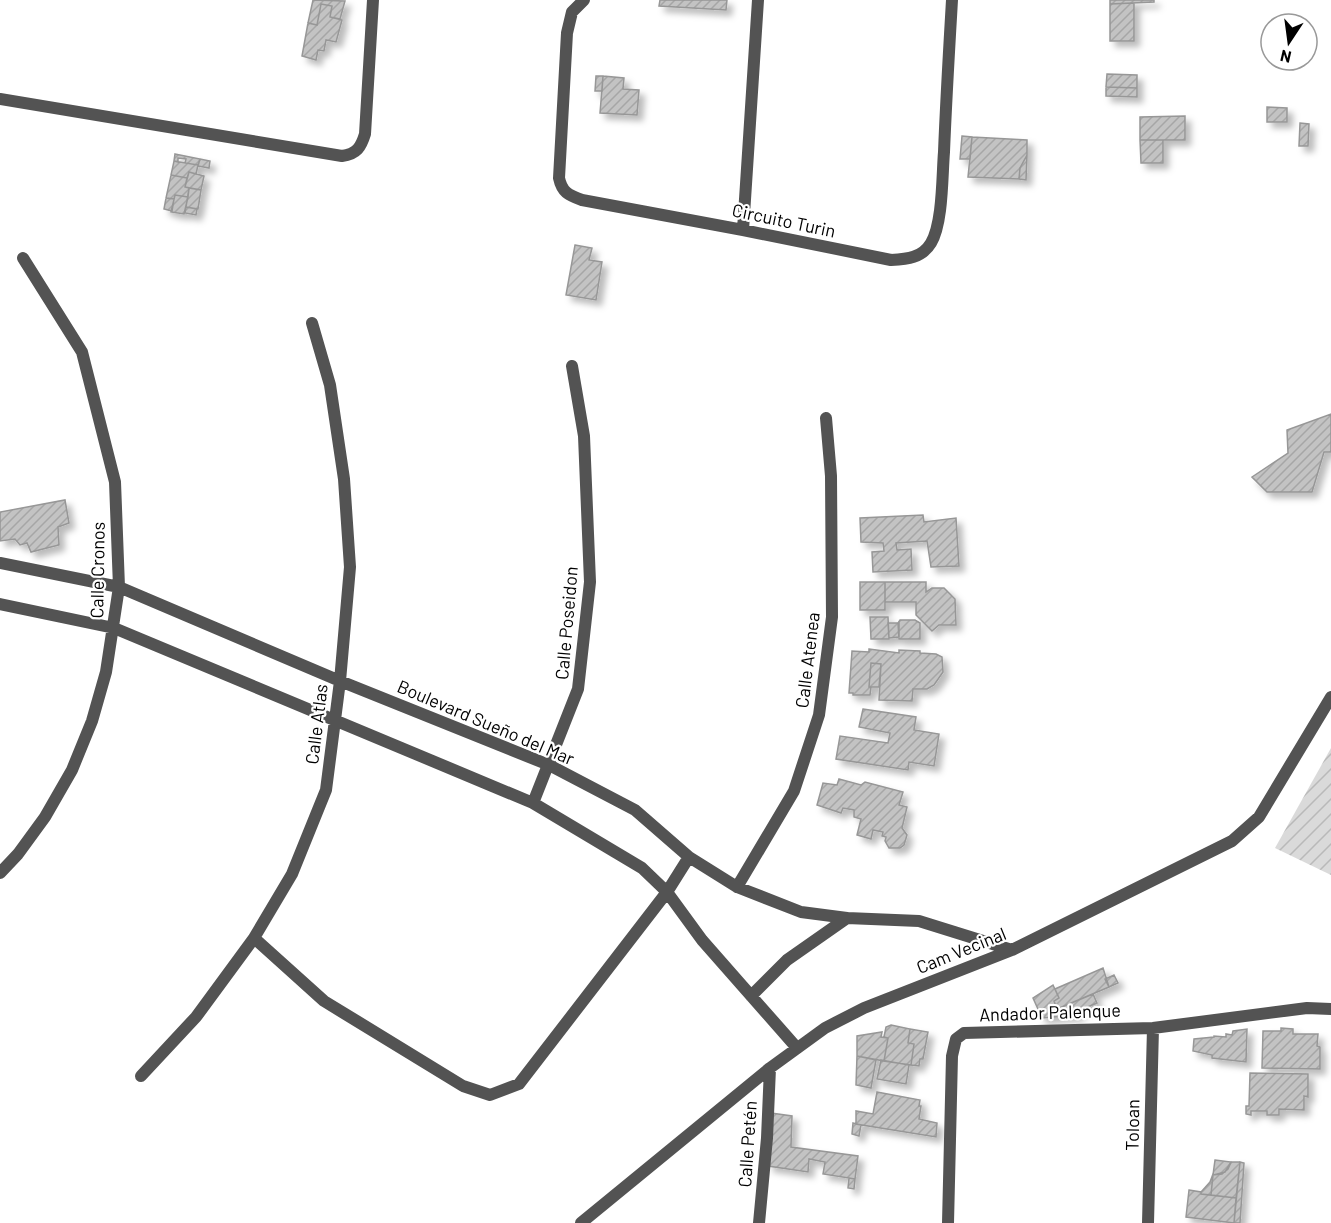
<svg xmlns="http://www.w3.org/2000/svg" width="1331" height="1223" font-family="Barlow,sans-serif">
<defs>
<pattern id="garden-furrows" width="10" height="10" patternUnits="userSpaceOnUse" patternTransform="scale(1.5)"><rect width="10" height="10" fill="#dadada"/><path d="M-1 1l2-2M0 10L10 0M9 11l2-2" fill="none" stroke="#b9b9b9"/></pattern>
<pattern id="building-hatch" width="6" height="6" patternUnits="userSpaceOnUse" patternTransform="scale(1.5)"><rect width="6" height="6" fill="#c3c3c3"/><path d="M-1 1l2-2M0 6l6-6M5 7l2-2" fill="none" stroke="#a6a6a6"/></pattern>
<filter id="shadow"><feDropShadow dx="5.5" dy="5.5" stdDeviation="3" flood-color="#0004"/></filter>
</defs>
<rect width="100%" height="100%" fill="#fff"/>
<path fill="url(#garden-furrows)" d="M1331,748V875L1275,848Z"/>
<path fill="url(#building-hatch)" stroke="#979797" stroke-width="1.5" filter="url(#shadow)" d="M313,0L345,1L340,19L330,17L332,6L321,4L317,25L308,23Z
M660,0H727L726,10L659,6Z
M1110,0H1154V2L1110,4Z
M1134,3V41H1110V4Z
M321,4L332,6L330,17L342,20L336,42L326,40L324,51L318,50L316,60L302,56L308,23L317,25Z
M1107,74L1137,75V88L1106,87Z
M596,76H603L602,91H595Z
M603,76L624,78L623,89L639,90L637,115L600,113Z
M1106,87L1137,88V97L1106,96Z
M1267,107L1287,108V122H1267Z
M1185,116V140H1140V117Z
M1300,123L1309,124L1308,146H1299Z
M962,136L972,137L970,159H960Z
M972,137L1027,140V155L1020,168L1019,179L968,177Z
M1140,140H1163V163H1141Z
M175,154L200,159L198,165L185,163L186,159L178,158V162L174,161Z
M1027,155L1026,180L1019,179L1020,168Z
M200,159L210,161L209,168L198,166Z
M174,161L198,165L196,174L189,172L187,178L171,175Z
M189,172L204,176L201,190L185,187Z
M171,175L187,178L185,187L189,188L188,197L175,195L174,199L166,198Z
M189,188L201,190L198,209L186,207Z
M175,195L188,197L184,214L171,212Z
M166,198L174,199L172,211L164,209Z
M186,207L197,209L196,215L185,213Z
M575,245L592,248L589,260L602,262L596,300L566,295Z
M1331,414V452H1324L1312,492H1267L1252,477L1288,453L1287,430Z
M65,500L69,523L58,527L59,545L31,552L27,543L20,545L15,539L0,541V512Z
M923,515L924,522L956,518L959,566L931,567L927,541L896,543L897,550L911,549L912,570L873,572L872,552L884,551L883,543L861,542L860,518Z
M860,582H885V610H860Z
M885,582H926V592L932,588H944L955,599L956,625H939L932,631L916,615V602H885Z
M870,617H888L889,639H871Z
M900,620H915L920,623V639H899L898,623Z
M888,623H899V637L889,638Z
M869,649L899,653V650L920,651V653L936,654L942,657L943,672L934,685L927,689H913L912,701L879,700L881,664L871,663L869,687H871L870,695H853V693H849L852,651L869,652Z
M871,663L881,664L879,687H869Z
M863,709L916,717L914,730L939,734L934,766L909,762L908,770L836,759L840,736L888,743L890,733L859,727Z
M839,779L861,785L865,782L903,792L899,805L907,807L902,828L907,835L904,845L900,848H889L885,841L886,837L882,836L883,832L873,830L871,839L857,835L861,819L854,817V810L843,808L841,813L817,805L823,783L837,785Z
M1103,968L1109,987L1057,1009L1054,1001L1059,998L1055,989Z
M1114,975L1118,983L1109,987L1105,979Z
M1053,985L1059,998L1054,1001L1057,1009L1093,994L1097,1003L1078,1011V1015L1042,1018L1033,998Z
M891,1025L910,1029L908,1043L914,1044L911,1065L884,1061L888,1038L884,1037L886,1027Z
M1281,1028L1293,1029V1034H1318L1317,1046L1320,1047V1069L1262,1068L1263,1031H1281Z
M910,1029L928,1032L923,1059H920L919,1066L911,1065L914,1044L908,1043Z
M1247,1029L1246,1062L1212,1058V1055L1193,1051L1194,1039L1214,1037V1036L1226,1037V1034L1232,1035L1233,1031Z
M882,1032L881,1037L888,1038L884,1061L857,1056V1036Z
M857,1056L876,1060L871,1088L856,1085Z
M881,1060L909,1065L906,1084L877,1079Z
M1250,1073L1308,1074V1097L1304,1096V1110L1279,1109V1115H1267V1111H1251V1115L1246,1114V1106H1249Z
M877,1092L920,1100L919,1106H921L919,1119L937,1123L936,1137L856,1124V1111L873,1114Z
M771,1113L792,1116L791,1147L858,1156L855,1179L823,1174L825,1162L809,1159L808,1172L768,1166Z
M853,1123L861,1125L859,1136L852,1134Z
M1215,1160L1231,1162L1228,1169L1222,1174L1213,1175Z
M1231,1162H1240L1236,1198L1211,1195L1213,1175L1225,1172Z
M1240,1162L1244,1163L1240,1223H1234Z
M1213,1174L1211,1195L1201,1194V1192L1210,1182Z
M849,1178L855,1179L854,1189L848,1188Z
M1189,1190L1201,1192V1194L1236,1198L1234,1223L1186,1217Z"/>
<g fill="none" stroke-linecap="round" stroke-linejoin="round">
<path stroke="#535353" stroke-width="12" d="M584,0L572,12L567,33L559,178C562,192 568,195 582,200L743,230L891,260C907,259 922,258 931,243C943,223 942,176 944,152C946,101 949,51 952,0
M0,99L342,156C357,154 361,147 365,134L373,0
M743,230L758,0
M0,563L119,587L340,681L549,765L635,810L689,857L737,887L801,912L847,918L919,921L1012,950
M0,604L114,628L533,803L642,868L667,892L702,940L797,1048
M533,803L578,689L590,582L584,436L572,366
M0,873L18,854L45,817L72,770L92,721L106,672L119,587L115,482L82,352L23,258
M737,887L794,791L819,715L832,617L831,476L826,418
M254,938L324,1001L463,1086L490,1095L519,1084L667,892L689,857
M751,996L787,960L847,918
M141,1076L196,1017L254,938L292,874L326,790L340,681L350,567L344,479L330,385L312,323
M581,1223L770,1068L825,1028L864,1008L1012,950L1232,841L1259,817L1331,697
M759,1223L767,1138L770,1068
M948,1223L952,1056L956,1039L964,1033L1153,1028L1307,1008L1331,1009
M1148,1223L1153,1028"/>
</g>
<g text-anchor="middle" dominant-baseline="central" stroke-width="4.5" stroke-linejoin="round" paint-order="stroke">
<g font-size="18" fill="#000" stroke="#fff">
<text transform="translate(784 220) rotate(12)">Circuito Turin</text>
<text transform="translate(97 570) rotate(-89)">Calle Cronos</text>
<text transform="translate(566 623) rotate(-85)">Calle Poseidon</text>
<text transform="translate(807 660) rotate(-83)">Calle Atenea</text>
<text transform="translate(486 722) rotate(23)">Boulevard Sueño del Mar</text>
<text transform="translate(316 724) rotate(-83)">Calle Atlas</text>
<text transform="translate(961 950) rotate(-22)">Cam Vecinal</text>
<text transform="translate(1050 1012) rotate(-2)">Andador Palenque</text>
<text transform="translate(1132 1125) rotate(-89)">Toloan</text>
<text transform="translate(747 1144) rotate(-86)">Calle Petén</text>
</g>
</g>
<g transform="translate(1289 42) rotate(193)"><circle r="28" fill="#ffffff" stroke="#999999" stroke-width="1.5"/>
<path d="M0-4.5L10 22L0 15L-10 22Z" fill="#000000"/>
<text y="-9" font-size="16" font-weight="bold" text-anchor="middle" fill="#000000">N</text>
</g>
</svg>
